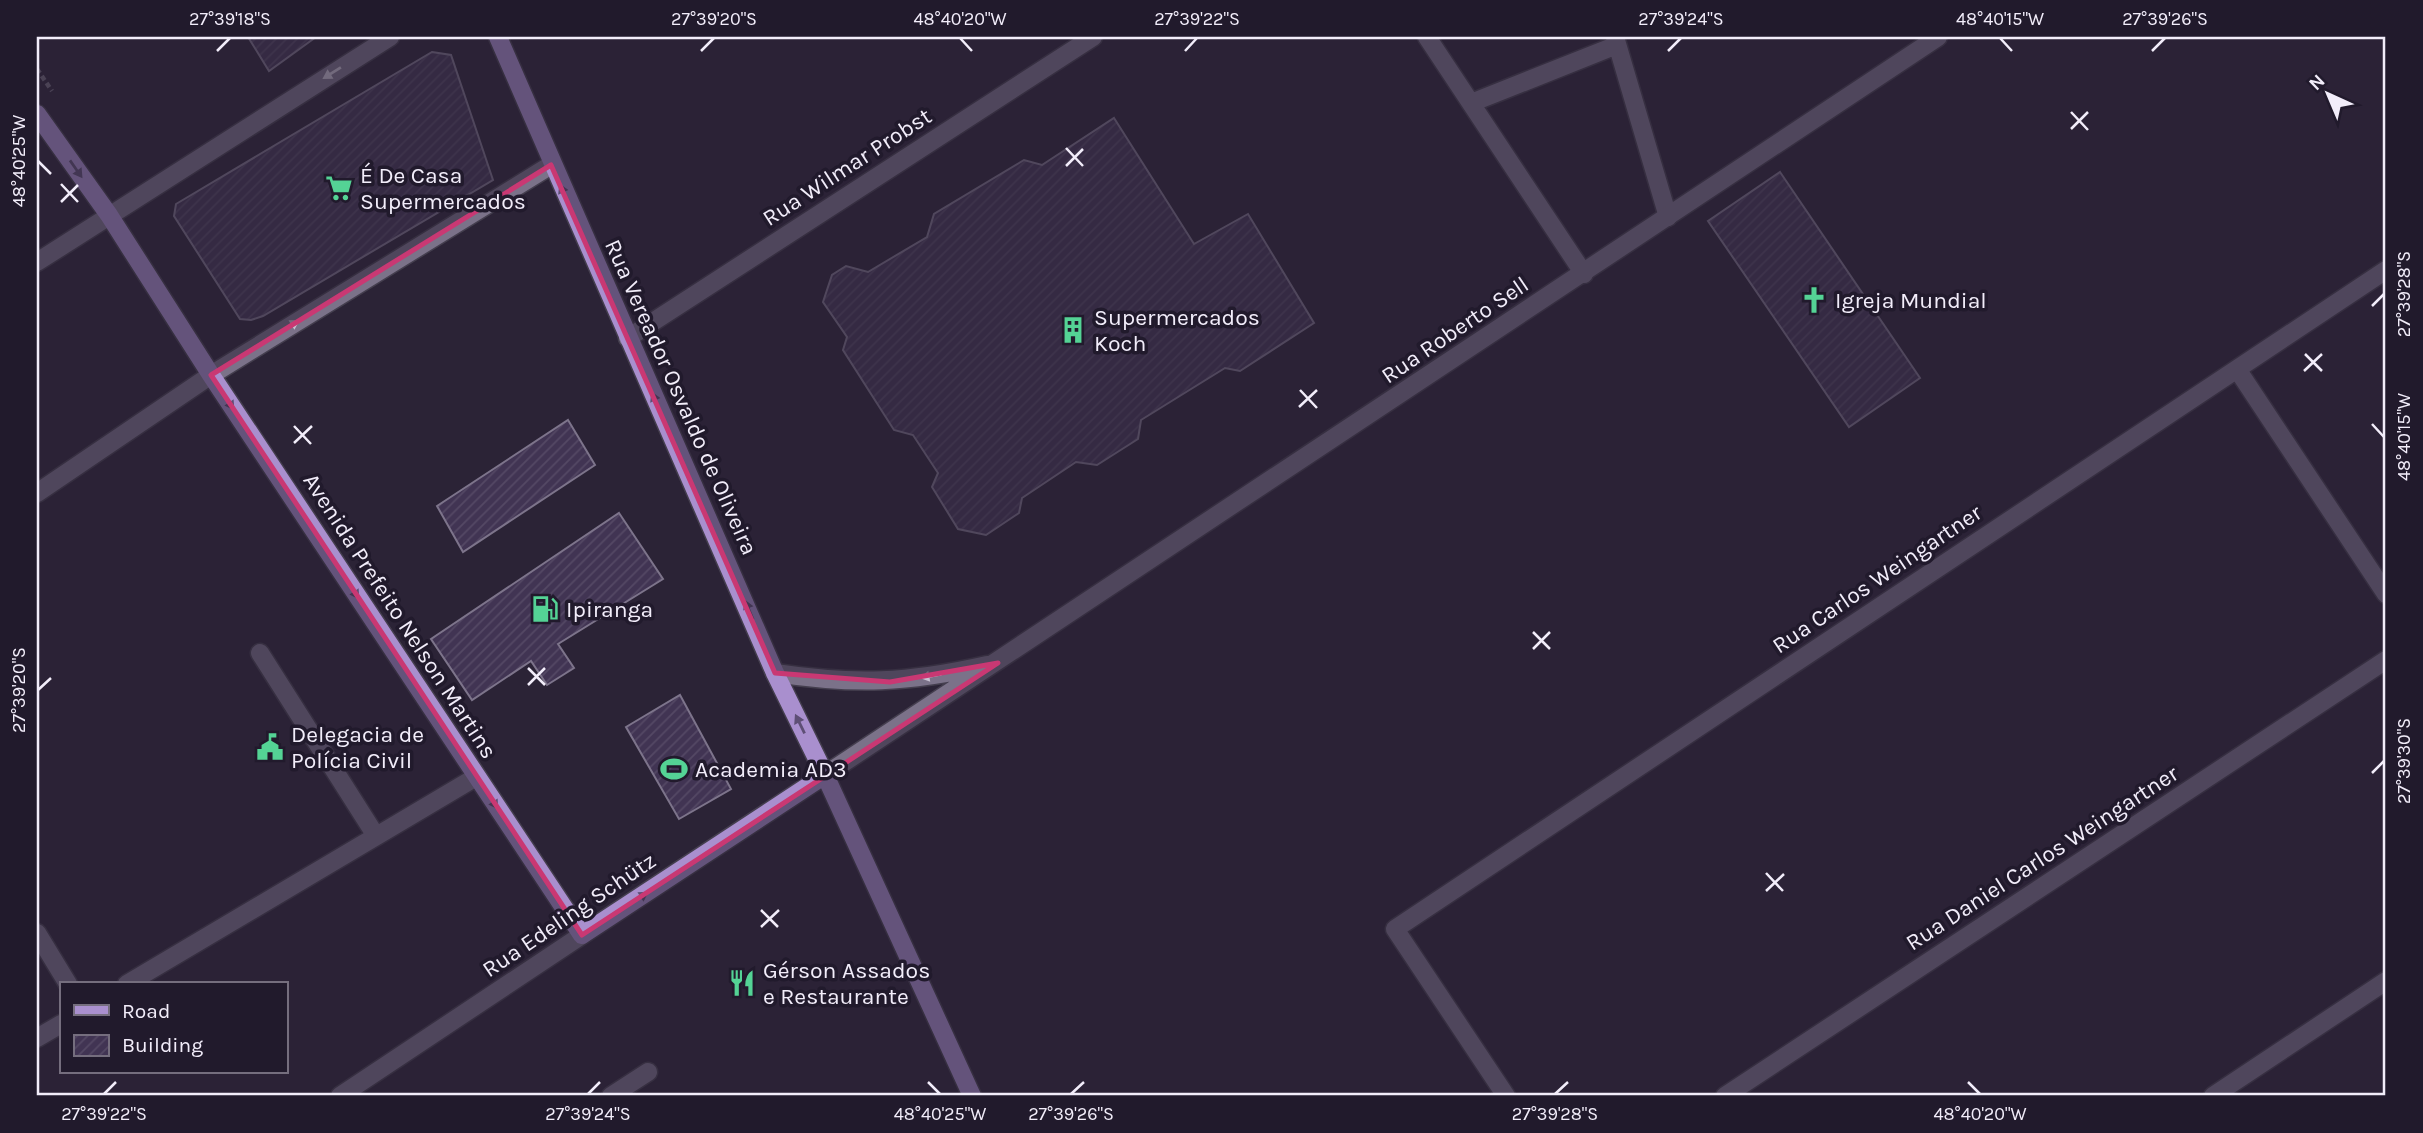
<svg xmlns="http://www.w3.org/2000/svg" width="2423" height="1133" font-family="Karla,sans-serif">
<defs>
<pattern id="building-hatch" width="6" height="6" patternUnits="userSpaceOnUse" patternTransform="scale(1.75)"><rect width="6" height="6" fill="#413453"/><path d="M-1 1l2-2M0 6l6-6M5 7l2-2" fill="none" stroke="#544864"/></pattern>
</defs>
<rect width="100%" height="100%" fill="#2b2336"/>
<path fill="url(#building-hatch)" stroke="#7d748b" stroke-width="2" d="M248,37H316L269,71Z
M432,52L451,55L493,180L263,316L251,320L240,319L174,216L176,204Z
M1114,118L1194,244L1248,214L1314,323L1240,371L1225,368L1141,420L1138,439L1097,465L1076,462L1022,498L1019,513L986,535L958,529L932,487L938,473L913,435L894,430L843,350L847,337L823,302L832,275L846,266L868,272L927,237L934,214L1024,160L1042,165Z
M1780,172L1920,378L1849,427L1708,221Z
M568,420L595,465L463,552L437,506Z
M619,513L663,579L558,644L574,668L547,685L531,661L472,700L431,639Z
M680,695L731,789L679,819L626,727Z"/>
<g fill="none" stroke-linecap="round" stroke-linejoin="round">
<defs>
<path id="lane" d="M260,653L376,836
M37,933L68,984
M127,984L476,777
M37,1038L61,1024
M611,1096L648,1072"/>
<path id="street" d="M1427,37L1584,274
M1615,37L1668,217
M1471,103L1617,45
M37,262L390,37
M628,338L1093,37
M2237,369L2386,594
M37,493L211,375L551,165
M1506,1096L1395,929L2386,270
M1725,1096L2386,660
M2213,1096L2386,981"/>
<path id="secondary" d="M775,673C856,685 907,683 987,665
M825,775L1938,37
M340,1096L582,935"/>
<path id="primary" d="M498,37L775,673L825,775L972,1096
M37,114L109,215L211,375L582,935L825,775"/>
</defs>
<use href="#lane" stroke="#443e4e" stroke-width="21"/>
<use href="#street" stroke="#443e4e" stroke-width="21"/>
<use href="#secondary" stroke="#443e4e" stroke-width="21"/>
<use href="#primary" stroke="#443e4e" stroke-width="21"/>
<path stroke="#6f6879" stroke-width="4.5" stroke-dasharray="5 3.5" stroke-linecap="butt" d="M37,69L52,91"/>
<use href="#lane" stroke="#7b7289" stroke-width="18"/>
<use href="#street" stroke="#7b7289" stroke-width="18"/>
<use href="#secondary" stroke="#7b7289" stroke-width="18"/>
<use href="#primary" stroke="#a98fce" stroke-width="18"/>
</g>
<defs><path id="oneway-solid" d="M-6-.8H1V-3.2L6.5 0L1 3.2V.8H-6Z" transform="scale(1.75)"/></defs>
<g fill="#c8c2d2">
<use href="#oneway-solid" transform="translate(332 73) rotate(148)"/>
<use href="#oneway-solid" transform="translate(290 326) rotate(-32)"/>
<use href="#oneway-solid" transform="translate(931 676) rotate(170)"/>
</g>
<g fill="#5e4f75">
<use href="#oneway-solid" transform="translate(76 169) rotate(55)"/>
<use href="#oneway-solid" transform="translate(564 194) rotate(-114)"/>
<use href="#oneway-solid" transform="translate(228 401) rotate(56)"/>
<use href="#oneway-solid" transform="translate(656 402) rotate(-114)"/>
<use href="#oneway-solid" transform="translate(353 590) rotate(56)"/>
<use href="#oneway-solid" transform="translate(749 610) rotate(-113)"/>
<use href="#oneway-solid" transform="translate(800 724) rotate(-116)"/>
<use href="#oneway-solid" transform="translate(492 800) rotate(57)"/>
<use href="#oneway-solid" transform="translate(639 898) rotate(-33)"/>
</g>
<path d="M0 0H2423V1133H0ZM551,165L775,673L890,682L998,663L582,935L211,375Z" fill="#2b2336" fill-opacity=".55" fill-rule="evenodd"/>
<path fill="none" stroke="#c93873" stroke-width="5" stroke-linejoin="round" d="M551,165L775,673L890,682L998,663L582,935L211,375Z"/>
<path fill="none" stroke="#f2edfa" stroke-width="2.5" d="M960,38L972,51M2000,38L2012,51M217,51L230,38M701,51L714,38M1185,51L1197,38M1668,51L1681,38M2152,51L2165,38M2071,112L2088,130M2071,129L2088,112M1066,148L1083,166M38,161L51,174M1066,166L1083,149M61,184L78,202M61,202L78,185M2372,306L2384,294M2305,354L2322,371M2304,371L2322,354M1300,390L1317,408M1299,407L1317,390M2372,424L2384,437M294,426L311,444M294,443L312,426M1533,632L1550,649M1533,649L1550,632M528,668L545,685M528,685L545,668M38,690L51,678M2372,773L2384,761M1766,873L1783,891M1766,891L1784,874M761,910L778,927M761,927L779,910M928,1082L940,1094M1968,1082L1980,1094M104,1094L116,1082M588,1094L600,1082M1071,1094L1084,1082M1555,1094L1568,1082"/>
<defs>
<symbol id="supermarket-bare" viewBox="-9 -9 18 18"><path d="M-6-5.5h2.5l.6 2H6L4.5 2H-2.5L-4.4-4H-6ZM-1.5 3.2a1.3 1.3 0 1 0 .1 0ZM3 3.2a1.3 1.3 0 1 0 .1 0Z" fill="#54d395" stroke="#211a2c" stroke-width="2.5" paint-order="stroke"/></symbol>
<symbol id="church-bare" viewBox="-9 -9 18 18"><path d="M-1.2-6h2.4v3.5h3.3v2.4h-3.3V6h-2.4V-.1h-3.3v-2.4h3.3Z" fill="#54d395" stroke="#211a2c" stroke-width="2.5" paint-order="stroke"/></symbol>
<symbol id="building-bare" viewBox="-9 -9 18 18"><path d="M-4-6H4V6H1V3H-1V6H-4ZM-2.5-4.3h1.7v1.8h-1.7ZM.8-4.3h1.7v1.8H.8ZM-2.5-1h1.7V.8h-1.7ZM.8-1h1.7V.8H.8Z" fill="#54d395" stroke="#211a2c" stroke-width="2.5" paint-order="stroke"/></symbol>
<symbol id="fuel-bare" viewBox="-9 -9 18 18"><path d="M-5.5-6h7V0h2V4h1.3V-2.5L3-4.5l.8-.8L6-3V5H2.5V1h-1V6h-7ZM-4.2-4.7v3.2H.2V-4.7Z" fill="#54d395" stroke="#211a2c" stroke-width="2.5" paint-order="stroke"/></symbol>
<symbol id="civic-bare" viewBox="-9 -9 18 18"><path d="M-.6-6.5H3V-4.5H.6V-3L4-1V1h2V6H-6V1h2V-1L-.6-3ZM-1.2 2.5V6h2.4V2.5Z" fill="#54d395" stroke="#211a2c" stroke-width="2.5" paint-order="stroke"/></symbol>
<symbol id="stadium-bare" viewBox="-9 -9 18 18"><path d="M0-5a6.5 5 0 1 0 0 10a6.5 5 0 1 0 0-10ZM-3.5-1.8h7v3.6h-7Z" fill="#54d395" stroke="#211a2c" stroke-width="2.5" paint-order="stroke"/></symbol>
<symbol id="restaurant-bare" viewBox="-9 -9 18 18"><path d="M-5-6h1v4h1v-4h1v4h1v-4h1v5L-1.5 .5V6h-2V.5L-5-1ZM5-6V6H3V1.5H1.5Q1.5-4 5-6Z" fill="#54d395" stroke="#211a2c" stroke-width="2.5" paint-order="stroke"/></symbol>
</defs>
<g fill-rule="evenodd">
<use href="#supermarket-bare" x="320" y="169" width="38" height="38"/>
<use href="#church-bare" x="1795" y="281" width="38" height="38"/>
<use href="#building-bare" x="1054" y="311" width="38" height="38"/>
<use href="#fuel-bare" x="526" y="590" width="38" height="38"/>
<use href="#civic-bare" x="251" y="728" width="38" height="38"/>
<use href="#stadium-bare" x="655" y="750" width="38" height="38"/>
<use href="#restaurant-bare" x="723" y="964" width="38" height="38"/>
</g>
<g text-anchor="middle" dominant-baseline="central" stroke-width="7" stroke-linejoin="round" paint-order="stroke">
<g font-size="23" fill="#f2edfa" stroke="#211a2c">
<text transform="translate(847 167) rotate(-33)">Rua Wilmar Probst</text>
<text transform="translate(1455 330) rotate(-34)">Rua Roberto Sell</text>
<text transform="translate(681 397) rotate(66)">Rua Vereador Osvaldo de Oliveira</text>
<text transform="translate(1877 579) rotate(-34)">Rua Carlos Weingartner</text>
<text transform="translate(400 616) rotate(57)">Avenida Prefeito Nelson Martins</text>
<text transform="translate(2042 858) rotate(-33)">Rua Daniel Carlos Weingartner</text>
<text transform="translate(569 915) rotate(-34)">Rua Edeling Schütz</text>
</g>
<g font-size="23" fill="#f2edfa" stroke="#211a2c" text-anchor="start">
<text x="360" y="175">É De Casa<tspan x="360" dy="26">Supermercados</tspan></text>
<text x="1835" y="300">Igreja Mundial</text>
<text x="1094" y="317">Supermercados<tspan x="1094" dy="26">Koch</tspan></text>
<text x="566" y="609">Ipiranga</text>
<text x="291" y="734">Delegacia de<tspan x="291" dy="26">Polícia Civil</tspan></text>
<text x="695" y="769">Academia AD3</text>
<text x="763" y="970">Gérson Assados<tspan x="763" dy="26">e Restaurante</tspan></text>
</g>
</g>
<rect width="2423" height="1133" fill="none" stroke="#211a2c" stroke-width="77"/>
<rect x="60" y="982" width="228" height="91" fill="#211a2c" stroke="#756e7e" stroke-width="2"/>
<rect x="74" y="1005" width="35" height="10" fill="#a98fce" stroke="#756e7e" stroke-width="2"/>
<text x="122" y="1018" font-size="21" fill="#f2edfa">Road</text>
<rect x="74" y="1035" width="35" height="21" fill="url(#building-hatch)" stroke="#756e7e" stroke-width="2"/>
<text x="122" y="1052" font-size="21" fill="#f2edfa">Building</text>
<g transform="translate(2328 94) rotate(316)" stroke="#211a2c" stroke-width="5" paint-order="stroke">
<path d="M0-5L12 26L0 18L-12 26Z" fill="#f2edfa"/>
<text y="-10" font-size="19" font-weight="bold" text-anchor="middle" fill="#f2edfa">N</text>
</g>
<rect x="38" y="38" width="2346" height="1056" fill="none" stroke="#f2edfa" stroke-width="2.5"/>
<g font-size="18" text-anchor="middle" fill="#f2edfa">
<text x="230" y="25">27°39'18"S</text>
<text x="714" y="25">27°39'20"S</text>
<text x="960" y="25">48°40'20"W</text>
<text x="1197" y="25">27°39'22"S</text>
<text x="1681" y="25">27°39'24"S</text>
<text x="2000" y="25">48°40'15"W</text>
<text x="2165" y="25">27°39'26"S</text>
<text transform="translate(19 161) rotate(-90)" y="6">48°40'25"W</text>
<text transform="translate(2404 294) rotate(-90)" y="6">27°39'28"S</text>
<text transform="translate(2404 437) rotate(-90)" y="6">48°40'15"W</text>
<text transform="translate(19 690) rotate(-90)" y="6">27°39'20"S</text>
<text transform="translate(2404 761) rotate(-90)" y="6">27°39'30"S</text>
<text x="104" y="1120">27°39'22"S</text>
<text x="588" y="1120">27°39'24"S</text>
<text x="940" y="1120">48°40'25"W</text>
<text x="1071" y="1120">27°39'26"S</text>
<text x="1555" y="1120">27°39'28"S</text>
<text x="1980" y="1120">48°40'20"W</text>
</g>
</svg>
